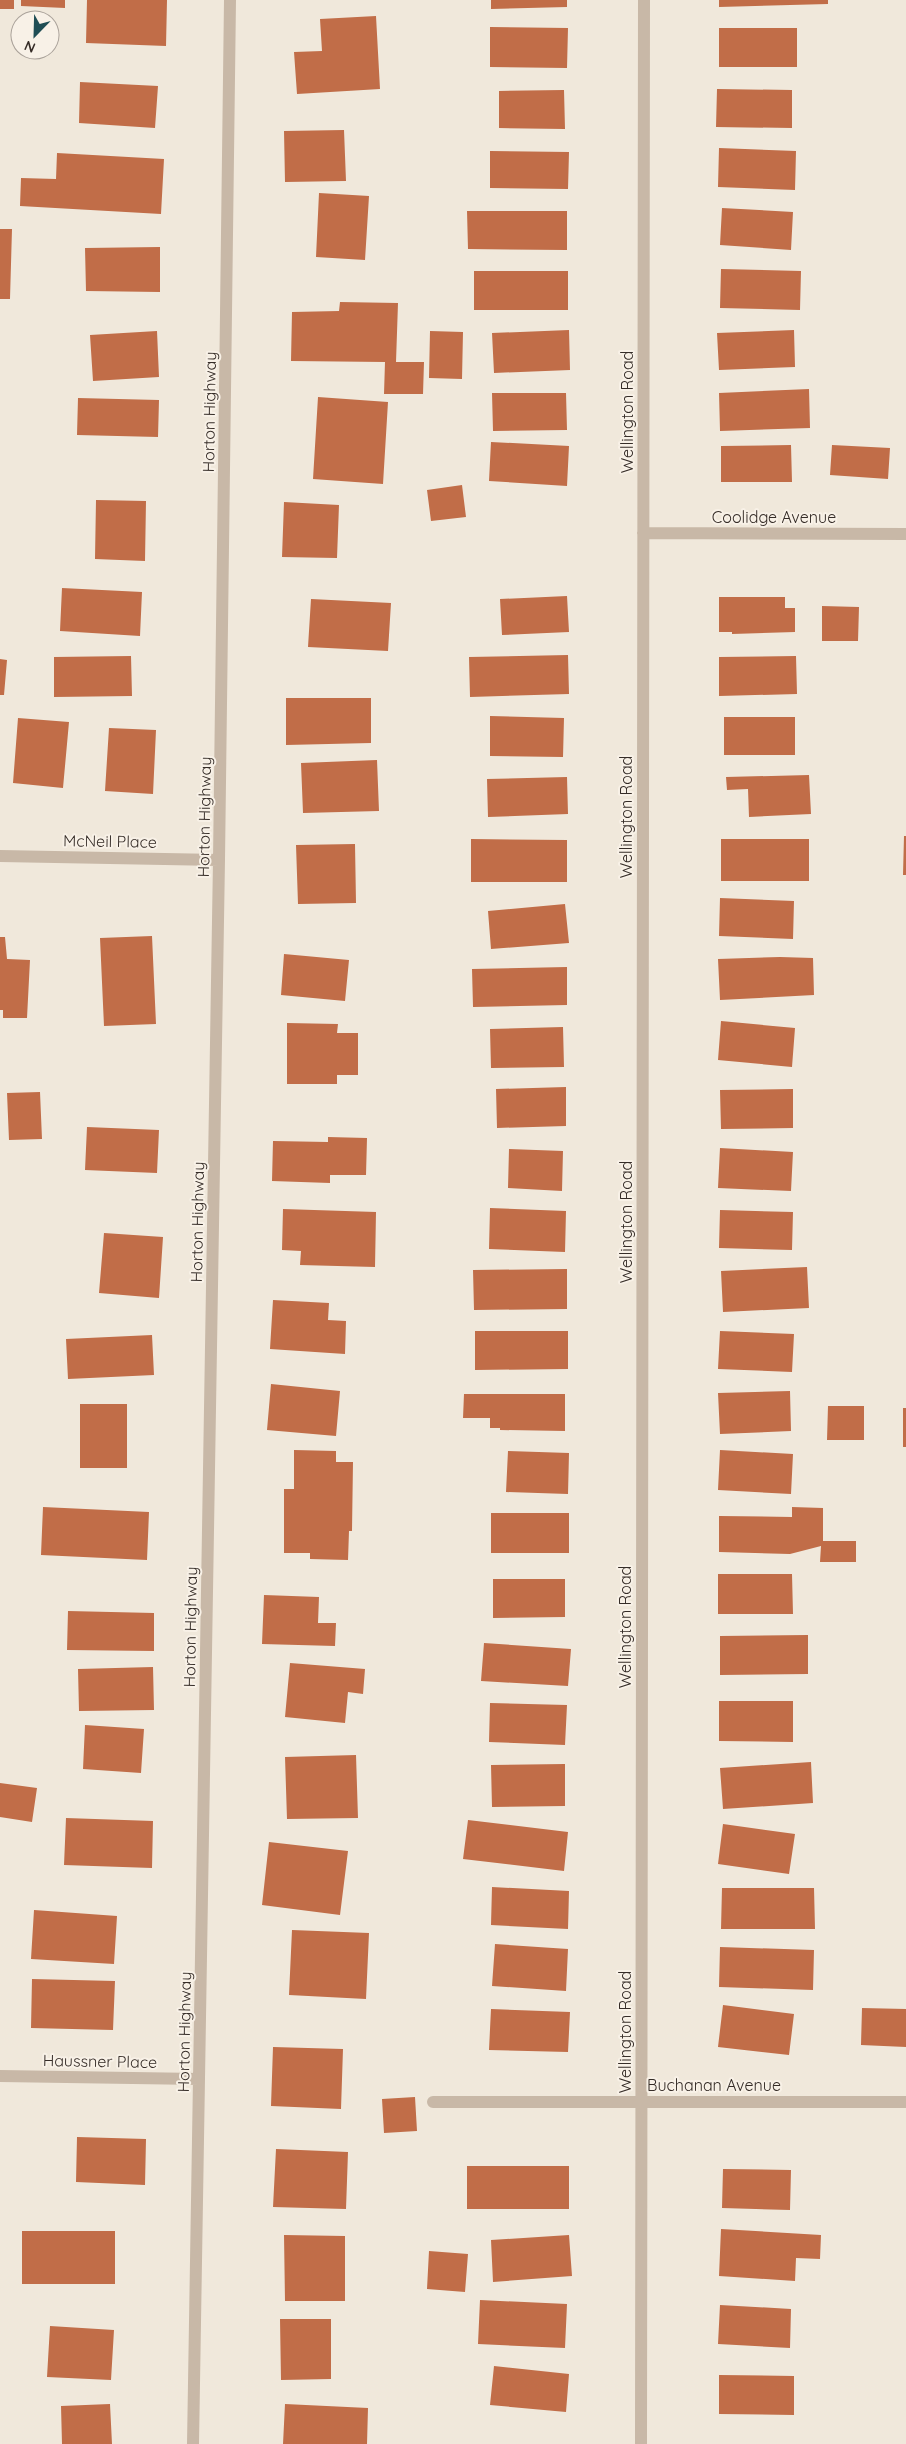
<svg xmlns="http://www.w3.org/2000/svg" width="906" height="2444" font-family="Quicksand,sans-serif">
<rect width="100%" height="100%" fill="#f0e8db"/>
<path fill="#c16d48" d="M0,0H14V9H0Z
M21,0H65V8L21,6Z
M87,0H167L166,46L86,43Z
M491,0H567V7L491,9Z
M719,0H828V4L719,7Z
M376,16L380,89L297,94L294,52L322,51L320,19Z
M490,27L568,28L567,68L490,67Z
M719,28H797V67H719Z
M80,82L158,86L155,128L79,123Z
M717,89L792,90V128L716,127Z
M564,90L565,129L499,128V91Z
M344,130L346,181L285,182L284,131Z
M719,148L796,151L795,190L718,187Z
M490,151L569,152L568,189L490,188Z
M57,153L164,159L161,214L20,206L21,178L56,179Z
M319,193L369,196L365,260L316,257Z
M722,208L793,212L791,250L720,245Z
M467,211H567V250L468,249Z
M0,229H12L10,299H0Z
M160,247V292L86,291L85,248Z
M721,269L801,271L800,310L720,308Z
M474,271H568V310H474Z
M340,302L398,303L396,362H424L423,394H384L385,362L291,361L292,312L339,311Z
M569,330L570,370L494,373L492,333Z
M794,330L795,367L719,370L717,333Z
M157,331L159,377L93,381L90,335Z
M430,331L463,332L462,379L429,378Z
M809,389L810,428L720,431L719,393Z
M492,393H566L567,430L493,431Z
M318,397L388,402L383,484L313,479Z
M78,398L159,400L158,437L77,435Z
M491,442L569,446L567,486L489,481Z
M791,445L792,482H721V446Z
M832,445L890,448L888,479L830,475Z
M462,485L466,517L431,521L427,490Z
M96,500L146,501L145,561L95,559Z
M284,502L339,505L337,558L282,557Z
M62,588L142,592L140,636L60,631Z
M567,596L569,632L502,635L500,599Z
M719,597H785V608H795V632L732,634V632H719Z
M311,599L391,603L388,651L308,647Z
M822,606L859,607L858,641H822Z
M568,655L569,694L470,697L469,657Z
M131,656L132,696L54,697V657Z
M796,656L797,694L719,696V657Z
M0,659L7,660L4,695H0Z
M286,698H371V743L286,745Z
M490,716L564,718L563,757L490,756Z
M724,717H795V755H724Z
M18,718L69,722L63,788L13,783Z
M109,728L156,730L153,794L105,791Z
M377,760L379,811L303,813L301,763Z
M809,775L811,814L749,817L748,789L727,790L726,777Z
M567,777L568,814L488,817L487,779Z
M904,836H906V875H903Z
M471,839L567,840V882H471Z
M721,839H809V881H721Z
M355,844L356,903L298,904L296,845Z
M720,898L794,901L793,939L719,936Z
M565,904L569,943L491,949L488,911Z
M152,936L156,1024L104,1026L100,938Z
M0,937H5L7,959L30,960L27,1018H3V1010H0Z
M284,954L349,960L345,1001L281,995Z
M780,957L813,958L814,995L720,1000L718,959Z
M567,967V1005L473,1007L472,969Z
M721,1021L795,1028L792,1067L718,1060Z
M287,1023L338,1024L337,1033H358V1075H337V1084H287Z
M563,1027L564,1067L491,1068L490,1029Z
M566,1087V1126L497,1128L496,1089Z
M793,1089V1128L721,1129L720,1090Z
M40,1092L42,1139L9,1140L7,1093Z
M87,1127L159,1130L157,1173L85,1170Z
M328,1137L367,1138L366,1175H330V1183L272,1181L273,1141L328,1142Z
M720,1148L793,1152L791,1191L718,1188Z
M509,1149L563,1151L562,1191L508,1188Z
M490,1208L566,1211L565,1252L489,1249Z
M283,1209L376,1212L375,1267L300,1265L301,1251L282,1250Z
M720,1210L793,1212L792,1250L719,1248Z
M104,1233L163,1237L159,1298L99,1293Z
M807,1267L809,1308L723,1312L721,1271Z
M567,1269V1309L474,1310L473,1270Z
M273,1300L329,1303L328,1320L346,1321L345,1354L270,1349Z
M475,1331H568V1369L475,1370Z
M720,1331L794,1334L792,1372L718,1369Z
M152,1335L154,1375L68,1379L66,1339Z
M271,1384L340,1391L336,1436L267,1430Z
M790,1391L791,1431L720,1434L718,1393Z
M464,1394H565V1431L500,1430V1428H490V1418H463Z
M80,1404H127V1468H80Z
M828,1406H864V1440H827Z
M903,1408H906V1447H903Z
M294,1450L336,1451V1462H353L352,1531H349L348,1560L310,1559V1553H284V1489H294Z
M720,1450L793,1454L791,1494L718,1490Z
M508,1451L569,1453L568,1494L506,1492Z
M43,1507L149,1512L147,1560L41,1555Z
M792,1507L823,1508V1541H856V1562H820L821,1546L790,1554L719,1552V1516L792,1517Z
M491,1513H569V1553H491Z
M718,1574H792L793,1614H718Z
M493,1579H565V1617L493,1618Z
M264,1595L319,1597L318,1623H336L335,1646L262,1644Z
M68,1611L154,1613V1651L67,1650Z
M808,1635V1674L720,1675V1636Z
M484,1643L571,1649L568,1686L481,1681Z
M290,1663L365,1669L363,1694L348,1692L345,1723L285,1717Z
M153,1667L154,1710L79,1711L78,1669Z
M719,1701H793V1742L719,1741Z
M490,1703L567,1705L565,1745L489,1742Z
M85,1725L144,1729L141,1773L83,1769Z
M356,1755L358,1818L287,1819L285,1757Z
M811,1762L813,1803L723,1809L720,1768Z
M565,1764V1806L492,1807L491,1765Z
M0,1783L37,1788L32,1822L0,1817Z
M66,1818L153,1821L152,1868L64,1865Z
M468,1820L568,1832L564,1871L463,1859Z
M723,1824L795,1834L789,1874L718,1864Z
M269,1842L348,1851L340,1915L262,1905Z
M492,1887L569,1891L568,1929L491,1925Z
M722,1888H814L815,1929H721Z
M34,1910L117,1916L114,1964L31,1959Z
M292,1930L369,1933L366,1999L289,1995Z
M495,1944L568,1949L566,1991L492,1986Z
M720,1947L814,1950L813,1990L719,1987Z
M32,1979L115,1981L113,2030L31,2028Z
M723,2005L794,2014L789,2055L718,2047Z
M862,2008L906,2009V2047L861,2045Z
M491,2009L570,2012L568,2052L489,2050Z
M273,2047L343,2049L341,2109L271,2106Z
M415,2097L417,2131L384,2133L382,2099Z
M77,2137L146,2139L145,2185L76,2182Z
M276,2149L348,2152L346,2209L273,2207Z
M467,2166H569V2209H467Z
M723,2169L791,2170L790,2210L722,2208Z
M721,2229L821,2235L820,2259L796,2258L795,2281L719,2276Z
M22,2231H115V2284H22Z
M284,2235L345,2236V2301H285Z
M569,2235L572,2276L493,2282L491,2240Z
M429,2251L468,2254L465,2292L427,2289Z
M480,2300L567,2304L565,2348L478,2344Z
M720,2305L791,2309L790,2348L718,2344Z
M280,2319H331V2379L281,2380Z
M50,2326L114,2330L111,2380L47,2377Z
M494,2366L569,2374L566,2412L490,2405Z
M719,2375L794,2376V2415L719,2414Z
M110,2404L112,2444H62L61,2406Z
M285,2404L368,2408L367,2444H283Z"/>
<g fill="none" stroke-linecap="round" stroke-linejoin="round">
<path stroke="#c8b8a7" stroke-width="12" d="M643,533L906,534
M0,856L219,860
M0,2076L199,2079
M433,2102H906
M193,2444L219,860L230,0
M641,2444L644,0"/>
</g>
<g text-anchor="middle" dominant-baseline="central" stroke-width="4" stroke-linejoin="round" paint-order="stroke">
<g font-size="16" fill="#352c27" stroke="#f8f1e7">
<text transform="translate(209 412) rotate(-89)">Horton Highway</text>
<text transform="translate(627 412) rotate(-90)">Wellington Road</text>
<text x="774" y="517">Coolidge Avenue</text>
<text transform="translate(204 817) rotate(-89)">Horton Highway</text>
<text transform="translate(626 817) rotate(-90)">Wellington Road</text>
<text transform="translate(110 841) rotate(1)">McNeil Place</text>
<text transform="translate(197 1222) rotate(-89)">Horton Highway</text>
<text transform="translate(626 1222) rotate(-90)">Wellington Road</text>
<text transform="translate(190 1627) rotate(-89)">Horton Highway</text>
<text transform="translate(625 1627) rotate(-90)">Wellington Road</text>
<text transform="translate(184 2032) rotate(-89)">Horton Highway</text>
<text transform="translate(625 2032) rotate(-90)">Wellington Road</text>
<text transform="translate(100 2061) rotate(1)">Haussner Place</text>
<text x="714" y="2085">Buchanan Avenue</text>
</g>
</g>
<g transform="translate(35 35) rotate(203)"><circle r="24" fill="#f8f1e7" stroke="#aaa29a"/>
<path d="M0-4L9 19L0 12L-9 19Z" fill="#1f4d54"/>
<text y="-8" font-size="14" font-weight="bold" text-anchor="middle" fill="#352c27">N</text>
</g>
</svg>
